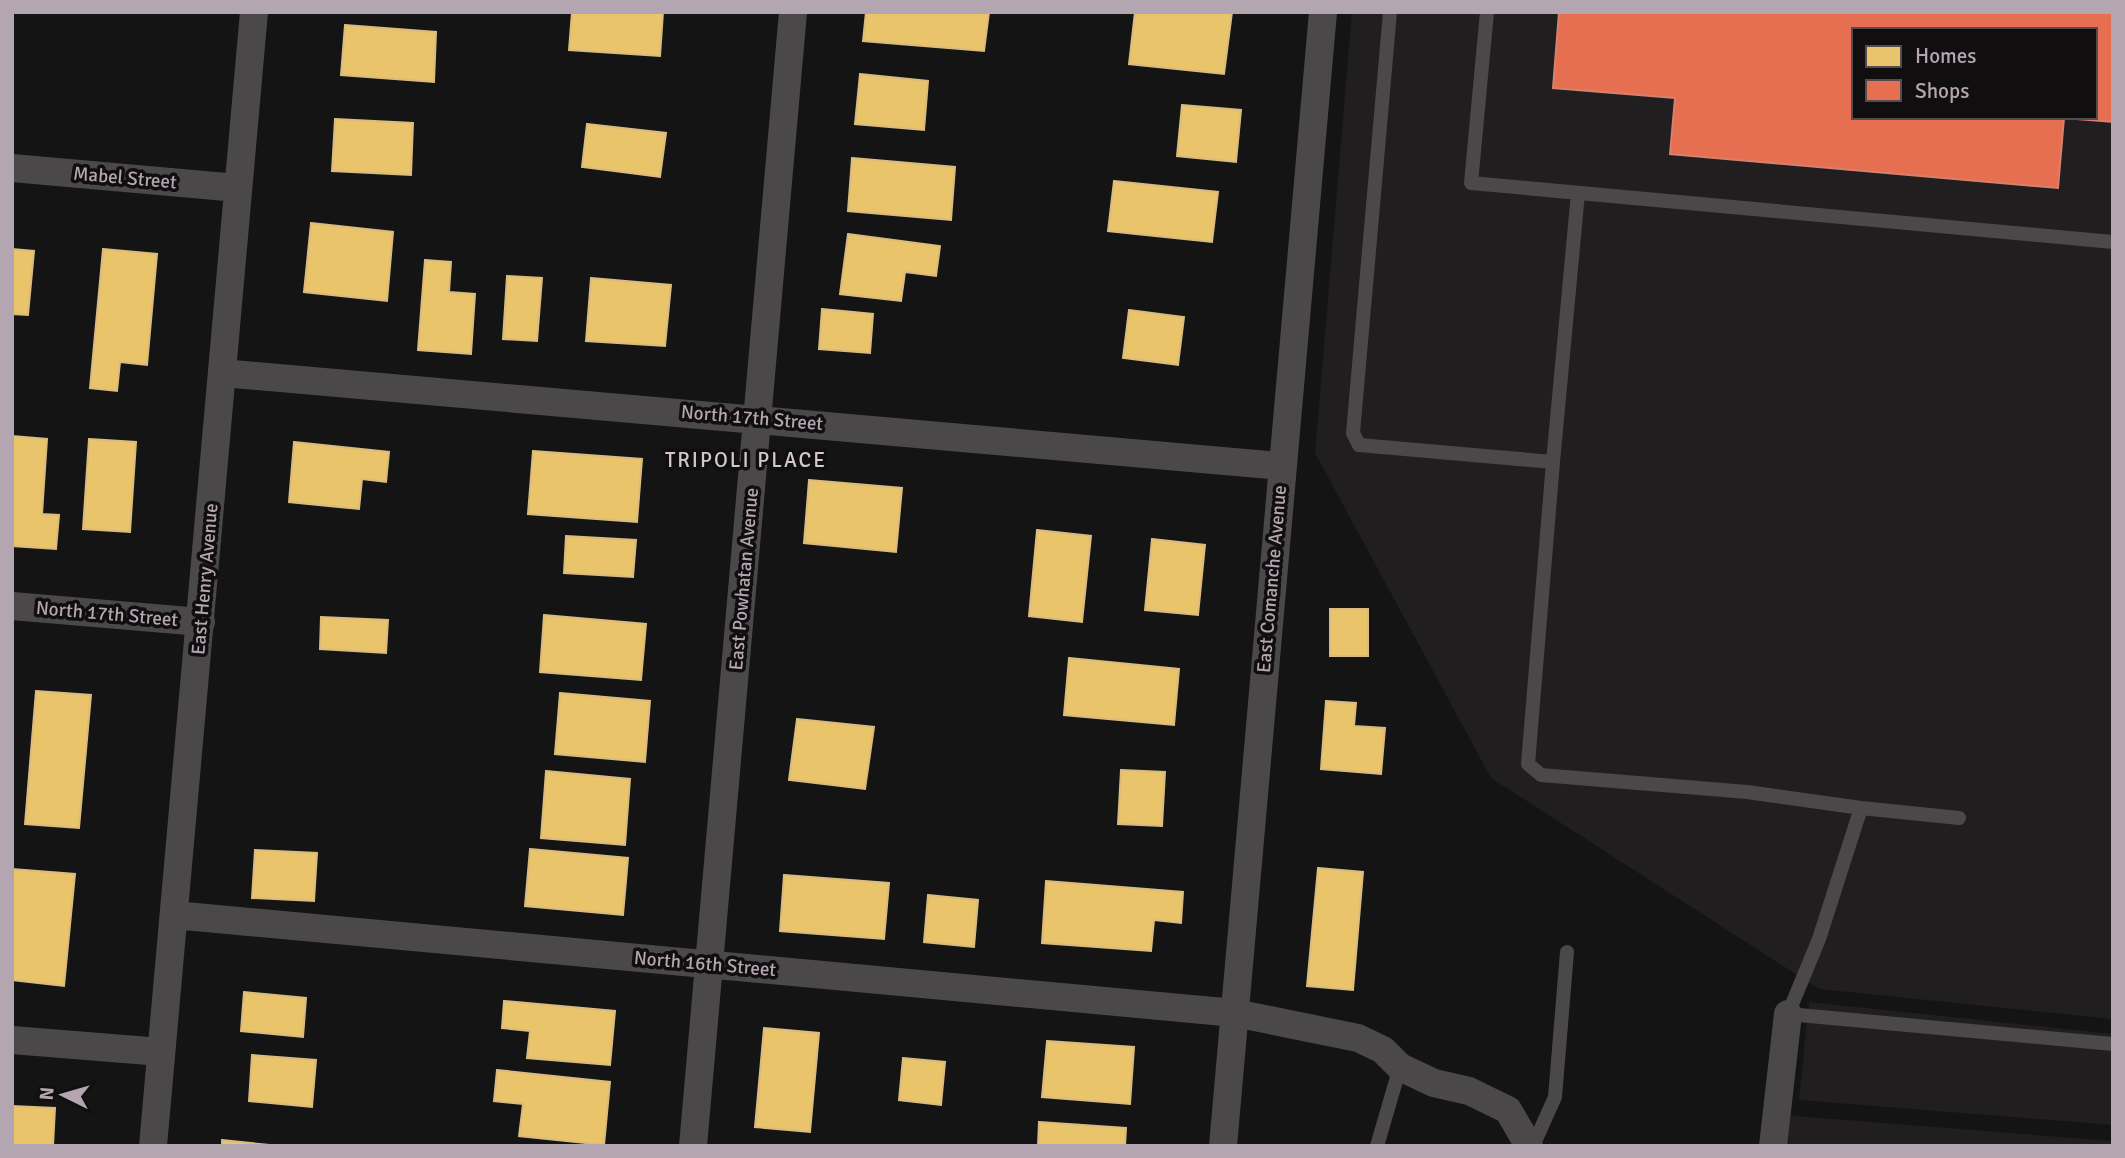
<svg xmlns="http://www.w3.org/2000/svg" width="2125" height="1158" font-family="Signika,sans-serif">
<rect width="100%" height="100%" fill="#141414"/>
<path fill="#201e1e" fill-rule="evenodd" d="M1352,12H2113V1019L1819,989L1491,778L1315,453ZM1854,30H2095V117H1854Z
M1809,1002L2113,1034V1125L1799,1100Z
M1782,1115L2113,1141V1146H1780Z"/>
<path fill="#e9c46a" stroke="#d9bb7f" stroke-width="2" d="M572,12H663L660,56L569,50Z
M866,12H989L984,51L863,41Z
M1135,12H1232L1224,74L1129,64Z
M345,25L436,32L434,82L341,75Z
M860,74L928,81L924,130L855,124Z
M1182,105L1241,110L1236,162L1177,156Z
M335,119L413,123L411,175L332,171Z
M587,124L666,133L660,177L582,167Z
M852,158L955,167L951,220L848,211Z
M1114,181L1218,192L1212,242L1108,231Z
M311,223L393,232L387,301L304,292Z
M848,234L940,246L936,276L905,272L901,301L840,294Z
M12,249L34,251L28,315L12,314Z
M103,249L157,254L147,365L120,362L117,391L90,388Z
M425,260L451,262L449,292L475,294L471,354L418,350Z
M507,276L542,278L537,341L503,339Z
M591,278L671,285L665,346L586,341Z
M822,309L873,314L870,353L819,349Z
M1129,310L1184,317L1178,365L1123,358Z
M12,436L47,439L42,514L59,515L56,549L12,546Z
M89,439L136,442L130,532L83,529Z
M294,442L389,452L386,482L362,479L359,509L289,502Z
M533,451L642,459L637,522L528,514Z
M809,480L902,488L896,552L804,543Z
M1037,530L1091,536L1082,622L1029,616Z
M566,536L636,540L633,577L564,573Z
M1152,539L1205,545L1198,615L1145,610Z
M1330,609H1368V656H1330Z
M544,615L646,624L641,680L540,672Z
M321,617L388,620L386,653L320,649Z
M1069,658L1179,669L1174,725L1064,715Z
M36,691L91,695L79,828L25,824Z
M560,693L650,701L645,762L555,754Z
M1326,701L1356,703L1354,726L1385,728L1381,774L1321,769Z
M797,719L874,727L865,789L789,780Z
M1121,770L1165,772L1162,826L1118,824Z
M546,771L630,779L625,845L541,838Z
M530,849L628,858L623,915L525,906Z
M255,850L317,853L314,901L252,898Z
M1318,868L1363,872L1353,990L1307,986Z
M12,869L75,874L64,986L12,980Z
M784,875L889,883L884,939L780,931Z
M1046,881L1183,892L1181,923L1154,920L1151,951L1042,943Z
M928,895L978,900L974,947L924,942Z
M244,992L306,998L303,1037L241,1031Z
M504,1001L615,1011L610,1065L527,1058L530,1031L502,1028Z
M764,1028L819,1033L810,1132L755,1127Z
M1047,1041L1134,1047L1130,1104L1042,1097Z
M252,1055L316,1060L312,1107L249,1101Z
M903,1058L945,1062L941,1105L899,1100Z
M497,1070L610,1082L604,1145L519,1136L523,1104L494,1101Z
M12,1106L55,1108L53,1146H12Z
M1039,1122L1126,1128L1125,1146H1038Z
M222,1140L269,1145V1146H222Z"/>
<path fill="#e76f51" stroke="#d8806e" stroke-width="2" fill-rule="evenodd" d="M1559,12H2113V122L2064,118L2058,188L1670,154L1675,98L1553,88ZM1854,30H2095V117H1854Z"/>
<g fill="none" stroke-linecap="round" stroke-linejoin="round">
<path stroke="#4b484a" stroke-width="14" d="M1390,12L1353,433L1359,445L1553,462L1528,764L1541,775L1747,792L1861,808L1819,939L1788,1014L2113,1044
M1487,12L1471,183L2113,242
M1553,462L1578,193
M1861,808L1959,818
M1377,1146L1400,1067
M1533,1146L1555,1097L1567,952"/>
<path stroke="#4b484a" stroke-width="28" d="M12,168L238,188
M222,373L1281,466
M12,606L201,622
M174,915L1235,1013L1358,1038L1383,1050L1400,1067L1434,1083L1469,1091L1508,1110L1529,1146
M12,1040L161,1052
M153,1146L254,12
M693,1146L793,12
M1223,1146L1323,12
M1773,1146L1788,1014"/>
</g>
<g text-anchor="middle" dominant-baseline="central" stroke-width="7" stroke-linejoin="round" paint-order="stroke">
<g font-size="19" fill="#b4a6b0" stroke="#100e0f">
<text transform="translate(125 178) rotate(5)">Mabel Street</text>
<text transform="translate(752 418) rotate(5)">North 17th Street</text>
<text transform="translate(205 579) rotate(-85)">East Henry Avenue</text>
<text transform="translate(744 579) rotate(-85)">East Powhatan Avenue</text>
<text transform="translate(1272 579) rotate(-85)">East Comanche Avenue</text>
<text transform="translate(107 614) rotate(5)">North 17th Street</text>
<text transform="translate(705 964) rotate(5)">North 16th Street</text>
</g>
<g font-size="21" letter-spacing="2" fill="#d1c7cd" stroke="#100e0f">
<text x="746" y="460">TRIPOLI PLACE</text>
</g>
</g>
<rect width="2125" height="1158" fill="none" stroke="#b4a6b0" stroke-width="28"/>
<rect x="1852" y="28" width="245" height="91" fill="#100e0f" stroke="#524b4f" stroke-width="2"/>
<rect x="1866" y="46" width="35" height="21" fill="#e9c46a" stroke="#524b4f" stroke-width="2"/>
<text x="1915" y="63" font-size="21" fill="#b4a6b0">Homes</text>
<rect x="1866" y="80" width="35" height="21" fill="#e76f51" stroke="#524b4f" stroke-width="2"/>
<text x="1915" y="98" font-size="21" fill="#b4a6b0">Shops</text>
<g transform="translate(63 1095) rotate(275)" stroke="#100e0f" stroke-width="5" paint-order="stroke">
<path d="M0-5L12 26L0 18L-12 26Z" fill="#b4a6b0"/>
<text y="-10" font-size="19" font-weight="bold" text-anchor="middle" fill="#b4a6b0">N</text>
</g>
</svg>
